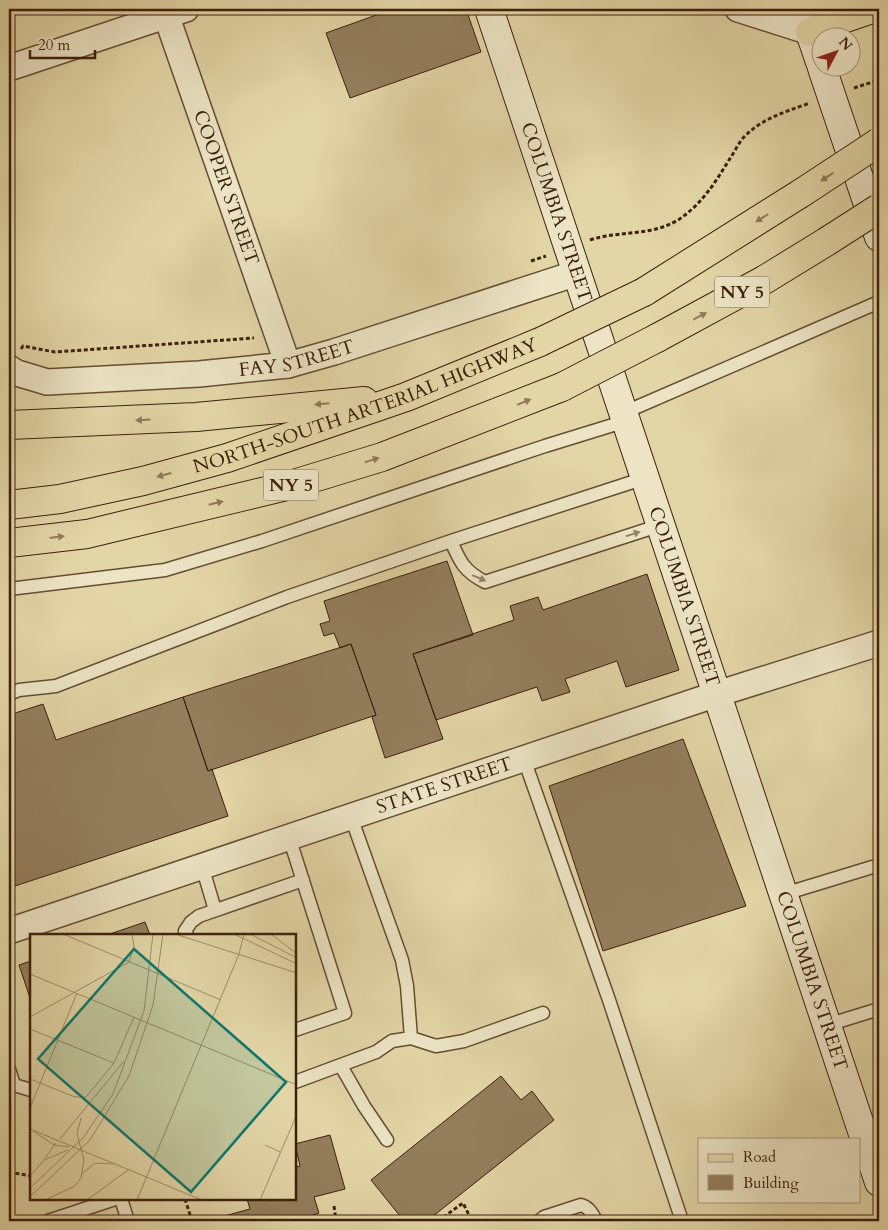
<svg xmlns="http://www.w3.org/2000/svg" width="888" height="1230" font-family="Cardo,serif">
<rect width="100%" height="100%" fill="#e2d5a6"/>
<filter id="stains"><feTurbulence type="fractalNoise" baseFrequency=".004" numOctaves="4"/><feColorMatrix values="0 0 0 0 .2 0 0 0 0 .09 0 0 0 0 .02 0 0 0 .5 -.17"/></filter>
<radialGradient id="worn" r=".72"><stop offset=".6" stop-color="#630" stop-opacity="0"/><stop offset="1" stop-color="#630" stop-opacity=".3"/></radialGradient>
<path fill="#937e5c" stroke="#3e200b" d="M393,9H466L481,52L350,98L326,33Z
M447,561L473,635L413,654L443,739L385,758L372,717L376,715L351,644L340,648L334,633L324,636L320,624L330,621L324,601Z
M647,574L679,670L626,687L617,661L565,679L570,692L542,701L537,687L436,720L413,654L514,620L510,606L538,597L543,610Z
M351,644L376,715L208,771L183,697Z
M183,697L208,771L212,769L228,816L9,888V715L43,704L56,740Z
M683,739L746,906L603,951L549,786Z
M145,922L150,935H107Z
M31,961V1001L19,965Z
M501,1076L521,1100L532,1091L554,1120L427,1221H404L371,1180Z
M330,1135L345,1189L314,1197L319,1213L307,1217L308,1221H218L217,1218L250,1209L247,1199H295V1167L300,1166L295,1144Z"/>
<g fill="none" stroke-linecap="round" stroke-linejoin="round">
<defs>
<path id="lane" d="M623,413L879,302
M451,541C460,562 464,571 485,582L661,525
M9,589L165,570L262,541L545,446L626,421
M9,694L19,690L56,686L287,597L451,541L645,478
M524,759L609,1000L682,1221
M289,837L345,1013L295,1030
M202,866L215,910
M784,894L879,865
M187,935L185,931L191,922L199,916L303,880
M827,1025L879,1009
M411,1038L436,1046L464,1041L543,1013
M341,1066L364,1106L387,1140
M9,1069L14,1085L31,1090
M295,1082L376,1052L392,1041L411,1038L407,986L402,960L351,817
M121,1199L128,1221
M48,1221L115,1199
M539,1221L544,1217L581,1205C589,1207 593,1214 596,1221"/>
<g id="street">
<path id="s1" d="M164,9L288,365"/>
<path d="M738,9L810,32"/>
<path d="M9,68L186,9"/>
<path id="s2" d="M9,368L17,373L47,382L199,374L288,365L334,352L577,273"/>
<path id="s3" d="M9,931L717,694L879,643"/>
</g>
<g id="secondary">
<path id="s4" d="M489,9L879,1182"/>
<path d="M802,9L820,62"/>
<path d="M822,68L879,237"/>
</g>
<path id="primary" d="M810,32L828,24L872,9"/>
<g id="highway">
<path d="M644,292L803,192"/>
<path d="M657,338L764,280L826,242"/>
<path d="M9,425L196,417L364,401"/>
<path id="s5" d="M9,505L60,499L143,481L227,458L406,397L540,342"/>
<path d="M9,543L87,534L287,486L382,457L562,387"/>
</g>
</defs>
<use href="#lane" stroke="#674d32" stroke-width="15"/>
<use href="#street" stroke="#674d32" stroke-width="28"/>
<use href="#secondary" stroke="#3e200b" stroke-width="30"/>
<use href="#primary" stroke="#3e200b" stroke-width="30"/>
<use href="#highway" stroke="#3e200b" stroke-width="30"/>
<path stroke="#3e200b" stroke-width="3" stroke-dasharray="4 2.5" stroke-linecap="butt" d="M854,88L879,80
M590,240C620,230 649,237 678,220C701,205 715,183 729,160C734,153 738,144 743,138C762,118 785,112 810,103
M531,261L546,256
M21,349L23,346L55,352L254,338
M9,1172L31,1176
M185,1199L192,1221
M334,1206L336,1221
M438,1221L463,1203L472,1221"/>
<use href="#lane" stroke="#ece4c5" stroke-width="12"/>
<use href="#street" stroke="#ece4c5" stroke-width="25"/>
<use href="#secondary" stroke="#ece4c5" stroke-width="28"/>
<use href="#primary" stroke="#e2d5a6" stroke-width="28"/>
<use href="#highway" stroke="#e2d5a6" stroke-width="28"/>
<defs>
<path id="highway-bridge" d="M803,192L879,142
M826,242L879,208
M540,342L644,292
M562,387L657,338"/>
</defs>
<use href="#highway-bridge" stroke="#3e200b" stroke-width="30" stroke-linecap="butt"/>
<use href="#highway-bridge" stroke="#e2d5a6" stroke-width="28"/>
</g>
<defs><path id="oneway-solid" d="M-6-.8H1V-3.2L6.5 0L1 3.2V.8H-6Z" transform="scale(1.25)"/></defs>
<g fill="#907a58">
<use href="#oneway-solid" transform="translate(827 177) rotate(146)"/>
<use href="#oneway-solid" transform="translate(762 218) rotate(148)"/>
<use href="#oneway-solid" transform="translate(700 316) rotate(-28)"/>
<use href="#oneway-solid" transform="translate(524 402) rotate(-22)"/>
<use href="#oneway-solid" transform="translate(322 404) rotate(175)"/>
<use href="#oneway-solid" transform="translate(143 420) rotate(177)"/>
<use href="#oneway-solid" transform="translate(372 460) rotate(-17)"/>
<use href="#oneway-solid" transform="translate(164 475) rotate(165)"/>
<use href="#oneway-solid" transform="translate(216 503) rotate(-13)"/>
<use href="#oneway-solid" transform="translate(57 537) rotate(-7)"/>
</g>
<g fill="#958268">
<use href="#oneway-solid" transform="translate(633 534) rotate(-18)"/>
<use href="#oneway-solid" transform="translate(479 578) rotate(23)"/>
</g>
<g text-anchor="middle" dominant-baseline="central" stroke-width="5" stroke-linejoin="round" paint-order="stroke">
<g fill="#ece4c5" stroke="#725b43" stroke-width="1">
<rect x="714.5" y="276.5" width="55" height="31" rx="4"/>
<rect x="263.5" y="469.5" width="55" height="31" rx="4"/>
</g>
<g font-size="18" font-weight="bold" fill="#3e200b">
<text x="742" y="292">NY 5</text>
<text x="291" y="485">NY 5</text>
</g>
<g font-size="19" fill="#3e200b" stroke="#ece4c5">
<text stroke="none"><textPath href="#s1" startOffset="189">COOPER STREET</textPath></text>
<text stroke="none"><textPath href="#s4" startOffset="214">COLUMBIA STREET</textPath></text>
<text stroke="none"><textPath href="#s2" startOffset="292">FAY STREET</textPath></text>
<text stroke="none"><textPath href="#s5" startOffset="371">NORTH-SOUTH ARTERIAL HIGHWAY</textPath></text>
<text stroke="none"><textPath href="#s4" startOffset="619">COLUMBIA STREET</textPath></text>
<text stroke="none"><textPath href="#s3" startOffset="459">STATE STREET</textPath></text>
<text stroke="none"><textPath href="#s4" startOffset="1024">COLUMBIA STREET</textPath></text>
</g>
</g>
<g transform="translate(30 934)">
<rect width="266" height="266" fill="#e2d5a6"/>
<path fill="none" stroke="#a08d68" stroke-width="1" d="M33,0L191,66M204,0L267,30M220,0L267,24M241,0L267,20M148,1L267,39M209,20L214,0M99,28L104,12L102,0M0,40L267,151M0,83L99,28M0,95L84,129M0,145L45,163H56L84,129L104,83M0,174L47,59M0,195L172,266M3,197L24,211L39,213M30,205L94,127M235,211L250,218M15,224L26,209M52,240L65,229L83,230M0,242L14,226L38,216M0,254L53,204L83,160L114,77L123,0M0,263L60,206L99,142L123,71L133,0M15,266L45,252L51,244L54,226L47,200L51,184M57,266L98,236M107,266L209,20M230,266L267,180"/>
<path fill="#0f766e" fill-opacity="0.15" stroke="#0f766e" stroke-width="2.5" d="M104,15L256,148L161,258L8,125Z"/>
<rect width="266" height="266" fill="none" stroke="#3e200b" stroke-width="2.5"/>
</g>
<rect width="888" height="1230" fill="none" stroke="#e2d5a6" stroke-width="30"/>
<rect x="10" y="10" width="868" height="1210" fill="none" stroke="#3e200b" stroke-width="2.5"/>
<rect x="15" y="15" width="858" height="1200" fill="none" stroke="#3e200b"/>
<rect x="698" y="1138" width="162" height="65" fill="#ece4c5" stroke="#a6967b"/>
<rect x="708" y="1154" width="25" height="8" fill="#e2d5a6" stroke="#a6967b"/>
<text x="743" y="1162" font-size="15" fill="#3e200b">Road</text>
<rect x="708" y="1175" width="25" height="15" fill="#937e5c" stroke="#a6967b"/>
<text x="743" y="1188" font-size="15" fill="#3e200b">Building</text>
<g transform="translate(836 52) rotate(49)"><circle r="24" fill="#ece4c5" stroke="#a6967b"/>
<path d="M0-4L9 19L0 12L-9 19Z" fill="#8f2418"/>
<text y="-8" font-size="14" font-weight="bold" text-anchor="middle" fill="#3e200b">N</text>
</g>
<path d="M30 50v8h65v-8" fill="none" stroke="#3e200b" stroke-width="2.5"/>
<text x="38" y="50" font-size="15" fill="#3e200b" stroke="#ece4c5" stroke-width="4" paint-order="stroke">20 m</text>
<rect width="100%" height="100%" filter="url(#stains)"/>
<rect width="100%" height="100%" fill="url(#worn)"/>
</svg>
